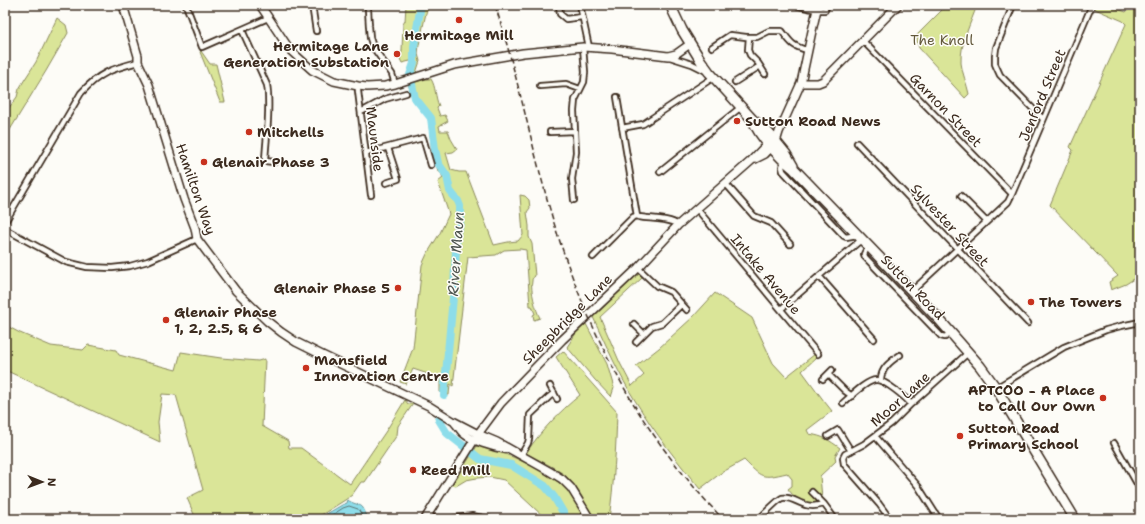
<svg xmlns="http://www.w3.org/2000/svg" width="1145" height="524" font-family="'Shantell Sans',sans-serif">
<rect width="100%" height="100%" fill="#fdfcf7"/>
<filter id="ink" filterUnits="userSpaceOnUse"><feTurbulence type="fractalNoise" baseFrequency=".025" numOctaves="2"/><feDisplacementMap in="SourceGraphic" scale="8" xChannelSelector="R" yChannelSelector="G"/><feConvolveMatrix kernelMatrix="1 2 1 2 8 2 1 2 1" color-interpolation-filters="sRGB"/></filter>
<g filter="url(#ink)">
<path fill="#dae598" stroke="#8a885b" d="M406,5H430L426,13L419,45L418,54L420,61L416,73L412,74L410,69L412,62L410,61L402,63L400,59L402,51L403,24L405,21Z
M947,5H977C971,23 960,43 961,63C962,73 967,84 969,94L965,98L919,48L917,41V35Z
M1096,5H1106L1126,12L1133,5H1140V275L1126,284L1111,290L1109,282L1118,276L1050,205L1073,150L1070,147L1126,24L1123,21L1095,9Z
M57,18L66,25L68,33L46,71L5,138V113L17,97L19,89L25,79L36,62Z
M201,51L210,64H216L225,102H220L200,52Z
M426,79H431C436,87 435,97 439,106L437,108L440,116L445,115L448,121L439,126L440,131H448L451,139L457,149L453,152L446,153L451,170L459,172H466L494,245L508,242L518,241L523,235L520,195L525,196L529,200L530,208L527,212L529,226V237L532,244L535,276C533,278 532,278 532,281C530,289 536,311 540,318L534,320L533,315L535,314L532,306H530L526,250L520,249L504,250L496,255L468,257L453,386L450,384L449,395H444L440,392V378L413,369L406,384L400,382L413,348L422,265L427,254L440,233L449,214L438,182L443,178L441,173L438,171L432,152L428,117L417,104L415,103L408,84Z
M639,273L642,278L600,317L620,363L632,386L644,375L636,366L659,348L693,317L715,293L752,318L773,363L786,377L815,354L817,357L802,371L824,401L832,411L807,430L809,434C823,436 829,440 840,448L835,456L836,461L820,476L822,498C813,513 795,499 788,489L792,486V479L787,473C761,479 762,478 744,460L721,473L700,489C677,461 655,433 636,402C619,375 606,345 593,317Z
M586,324L607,364L614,388L611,397L595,380L567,347L576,333Z
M5,325L20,333L51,346L83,350L88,345L116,350L119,355L176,370L181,352L221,358L258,361L265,359L262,426L288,441L289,448H301L350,484L386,431L405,400L408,404H413L398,426L397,435L365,482H361L352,495L345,500L315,519H196L187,498L203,490L176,395L162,394L158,422L160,442L5,370Z
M563,351L617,412C616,448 614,483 609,519H594C586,505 579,488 567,477C555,467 540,461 526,453C541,431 559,412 580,395L556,357Z
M480,445L513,457L539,469L553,478L568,490L587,519H546L504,480L490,477L477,478L466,480L456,486L452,485L477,446Z"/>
<path fill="#8dddea" stroke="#6c9598" d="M348,500C352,504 361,504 363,508C365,511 366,515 368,518L367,519H318L342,505L347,503Z"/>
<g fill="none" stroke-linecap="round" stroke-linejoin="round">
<path stroke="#5c7270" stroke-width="1" d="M326,519L343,508L349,506L358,509L364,519"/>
<path stroke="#8dddea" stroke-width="8" d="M421,5L414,46V63L410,75L415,98L431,118L435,149L438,163L447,176L450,191L458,201L460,206V223L457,231L454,287L444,395
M439,420L447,433L480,459L511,465L545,486L554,497L567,519"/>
<defs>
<path id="street" d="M186,5L202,47L268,18
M312,5L316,31
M559,5L560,14L566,19L582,17
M580,5L589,47
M795,5L817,10H825L827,5
M1013,5L996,48L995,56V64L1000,75L1043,119
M368,9L369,26L370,38L373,47L392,74L395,84
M242,30L267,85C271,107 266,139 265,161L274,162
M749,37L748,50L750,55L758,63L765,74
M863,41L1012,194
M712,47L730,35L746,37H757L769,31H782C791,43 792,46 807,50
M670,57L692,64L706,71
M735,82L760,66
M358,86V91L371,195
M540,86L566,84L580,89
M617,97L637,216L639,217C650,219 670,218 678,225
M361,112L385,99L406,93
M622,128L643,124L714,77
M550,132L575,131
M857,143L1028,323
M366,153L423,138L431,165
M784,160L782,167L783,171L844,236L846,237L857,235
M660,172L741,107
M386,183L398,179L388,148
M726,184L754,216L771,223L790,244
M961,196L986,221
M574,200L572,179L576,152L574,111L575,100L584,82L585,72L583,47
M697,209L818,354
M5,222L81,93C100,72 112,69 138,62
M5,229L66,262L87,267L112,268L130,266L148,261L197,239
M868,246L864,254L865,257L941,336L945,337L952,333
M593,257L633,217L637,216
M638,268L657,286L671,292L687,310
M819,276L874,339
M912,291L1008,202L1012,194L1092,5
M781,309L862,239
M634,324L644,334
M636,342L652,326L662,323L682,304
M828,374L845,391L852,396
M823,379L832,370
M881,381C880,369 891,361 900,355
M550,386L557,399
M996,388L1064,347L1106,330L1121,326L1140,322
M843,403C850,397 867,380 876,380C884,379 906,398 911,404
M828,436L838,430L851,451
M875,436L918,486L939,519
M1114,443L1140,489
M521,455L528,443L529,439L530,415L549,397L554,393
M812,492L824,504L835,519
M428,514L435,519
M451,519L472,516L489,519
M759,519C763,515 778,500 782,498C790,496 798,503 806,505C813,507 818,506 824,504
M890,519L879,504L844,464L843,458L845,454L864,444L892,423L911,404L969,352"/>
<path id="secondary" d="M123,5L138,56V62L149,85L184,199L195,228L197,239L236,291L267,321L281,332L296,342L322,355L429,406L453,421L478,434L497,442L549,471L562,479L571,488L590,519
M260,5L290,50L312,70L334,81L358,86L367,87L385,86L395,84L454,65L523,53L583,47L612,49L668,56L676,54L690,44
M801,83H818L823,81L898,5
M755,159L765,154L776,142L779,132L801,83L812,31L818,5
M455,423C458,426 460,430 463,433C472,441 493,447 505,449
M425,519L478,434L501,403L562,340L638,268L678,225L751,161L768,143L777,136"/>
<path id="highway" d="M671,5L673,11L682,30L701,61L709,72L753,120L764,128L773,138L786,154L793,166
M753,120C759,137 780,158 794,169L937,317L980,366L996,388L1075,519"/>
</defs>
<use href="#street" stroke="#3b2a1e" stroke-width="8"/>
<use href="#secondary" stroke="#3b2a1e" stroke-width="10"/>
<use href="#highway" stroke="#3b2a1e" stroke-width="12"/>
<use href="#street" stroke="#fdfcf7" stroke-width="4.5"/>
<use href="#secondary" stroke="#fdfcf7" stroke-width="7"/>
<use href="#highway" stroke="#fdfcf7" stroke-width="9"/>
<path stroke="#3b2a1e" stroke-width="1.5" stroke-dasharray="6 3" stroke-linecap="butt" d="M495,5C517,73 531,144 551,213C572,285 605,362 647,425C669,458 695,490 723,519"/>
</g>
</g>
<g fill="#c8321e" stroke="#fdfcf7" stroke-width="1.5">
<circle cx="459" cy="20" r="4"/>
<circle cx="397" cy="54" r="4"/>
<circle cx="737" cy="121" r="4"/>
<circle cx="249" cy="132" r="4"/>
<circle cx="204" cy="162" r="4"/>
<circle cx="398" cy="288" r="4"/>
<circle cx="1031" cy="302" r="4"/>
<circle cx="166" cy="320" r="4"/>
<circle cx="306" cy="368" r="4"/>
<circle cx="1103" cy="398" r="4"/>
<circle cx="960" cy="436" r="4"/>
<circle cx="413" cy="470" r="4"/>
</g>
<g text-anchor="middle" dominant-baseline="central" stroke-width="3" stroke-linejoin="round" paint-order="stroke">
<g font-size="14" font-weight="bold" fill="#3b2a1e" stroke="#fdfcf7" text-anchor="start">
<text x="459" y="35" text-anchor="middle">Hermitage Mill</text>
<text x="389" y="46" text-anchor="end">Hermitage Lane<tspan x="389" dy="16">Generation Substation</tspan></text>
<text x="745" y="121">Sutton Road News</text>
<text x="257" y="132">Mitchells</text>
<text x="212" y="162">Glenair Phase 3</text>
<text x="390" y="288" text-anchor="end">Glenair Phase 5</text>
<text x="1039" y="302">The Towers</text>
<text x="174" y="312">Glenair Phase<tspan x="174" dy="16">1, 2, 2.5, &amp; 6</tspan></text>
<text x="314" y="360">Mansfield<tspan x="314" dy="16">Innovation Centre</tspan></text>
<text x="1095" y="390" text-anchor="end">APTCOO - A Place<tspan x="1095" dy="16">to Call Our Own</tspan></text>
<text x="968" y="428">Sutton Road<tspan x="968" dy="16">Primary School</tspan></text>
<text x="421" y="470">Reed Mill</text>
</g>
<g font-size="14" fill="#63593c" stroke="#fdfcf7">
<text x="942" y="40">The Knoll</text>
</g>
<g font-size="14" fill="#3b2a1e" stroke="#fdfcf7">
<text transform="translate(1042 95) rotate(-67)">Jenford Street</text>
<text transform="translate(946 110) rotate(46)">Garnon Street</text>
<text transform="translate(375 139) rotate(83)">Maunside</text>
<text transform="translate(196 189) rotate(71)">Hamilton Way</text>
<text transform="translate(950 225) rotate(47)">Sylvester Street</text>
<text transform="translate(766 274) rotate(50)">Intake Avenue</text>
<text transform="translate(913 287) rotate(46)">Sutton Road</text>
<text transform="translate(567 319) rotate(-45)">Sheepbridge Lane</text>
<text transform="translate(900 399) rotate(-42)">Moor Lane</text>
</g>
<g font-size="15" font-style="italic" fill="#505751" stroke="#fdfcf7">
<text transform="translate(456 254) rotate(-86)">River Maun</text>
</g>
</g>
<rect width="1145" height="524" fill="none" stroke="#fdfcf7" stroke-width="20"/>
<rect x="10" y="10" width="1125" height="504" fill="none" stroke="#3b2a1e" stroke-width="1.5" filter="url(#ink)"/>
<g transform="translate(42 482) rotate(91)" stroke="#fdfcf7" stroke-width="3" paint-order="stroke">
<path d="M0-3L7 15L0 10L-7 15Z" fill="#3b2a1e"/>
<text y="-6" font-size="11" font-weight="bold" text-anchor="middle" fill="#3b2a1e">N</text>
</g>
</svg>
